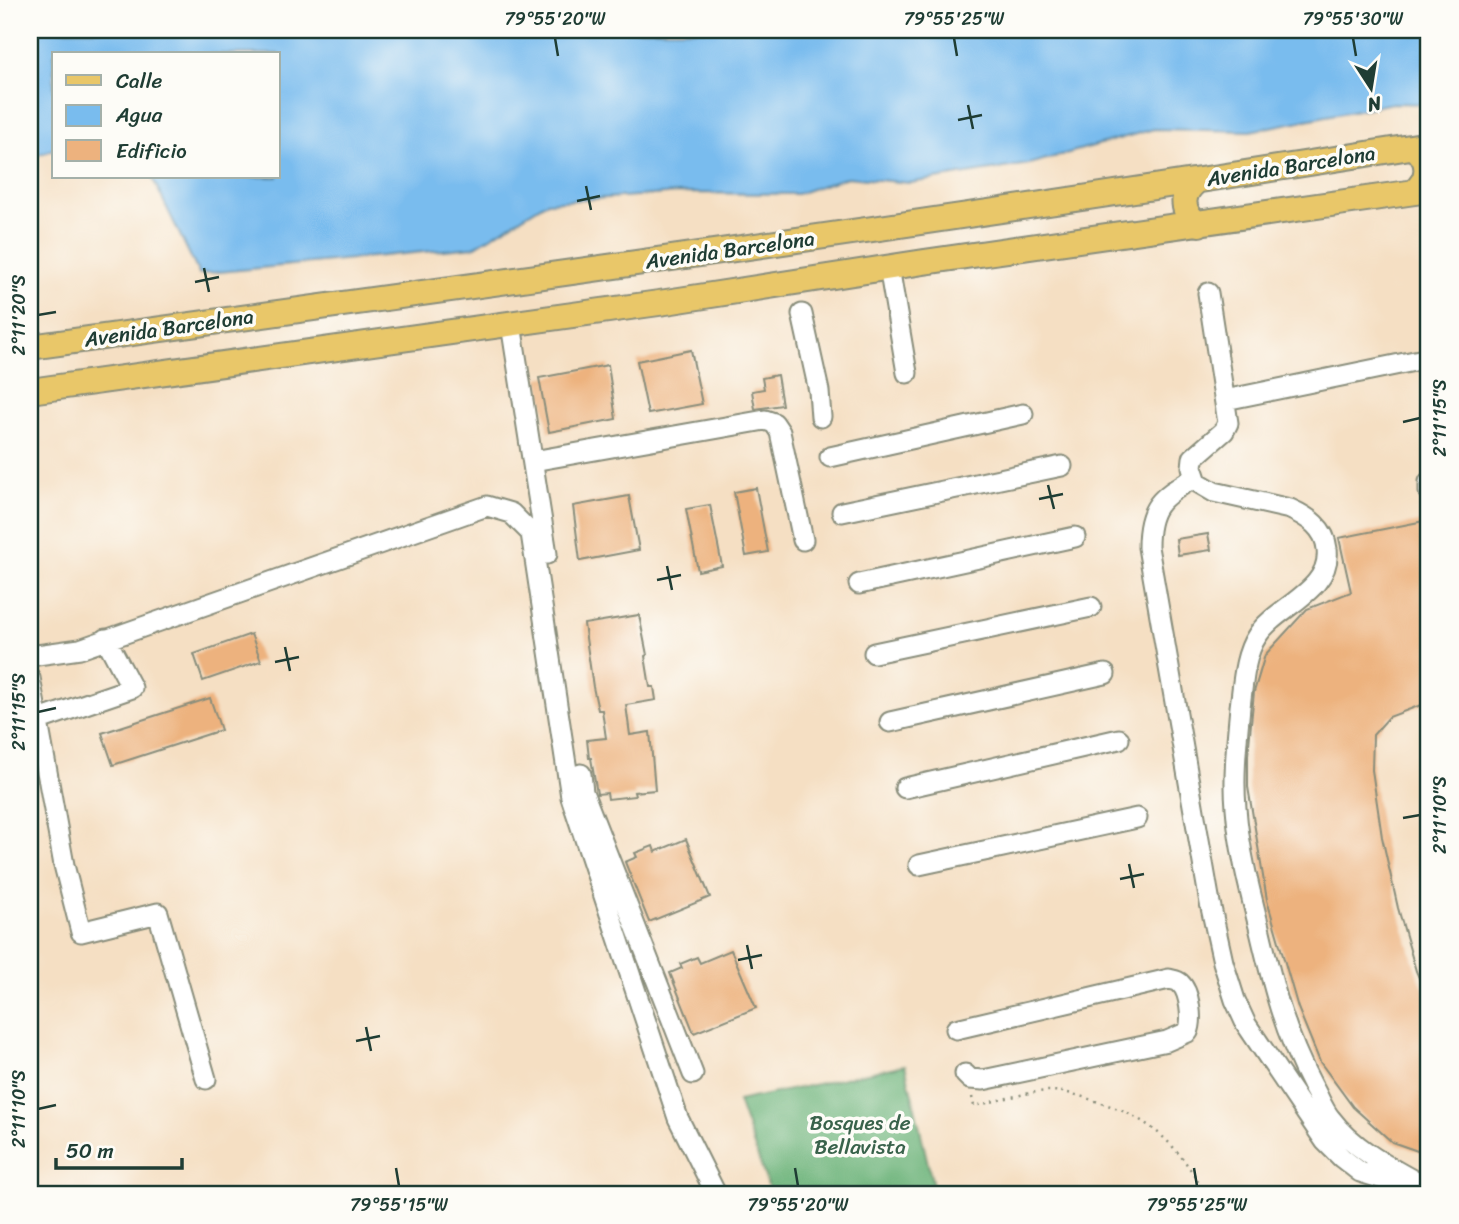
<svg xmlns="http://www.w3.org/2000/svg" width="1459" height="1224" font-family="Sriracha,sans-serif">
<rect width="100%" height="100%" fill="#fdfcf7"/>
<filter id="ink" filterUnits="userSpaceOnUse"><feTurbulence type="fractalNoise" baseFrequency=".0143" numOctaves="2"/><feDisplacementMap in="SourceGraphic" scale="14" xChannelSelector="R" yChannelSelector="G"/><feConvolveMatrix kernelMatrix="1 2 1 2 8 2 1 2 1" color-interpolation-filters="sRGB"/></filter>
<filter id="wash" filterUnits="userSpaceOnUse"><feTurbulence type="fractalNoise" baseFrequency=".00686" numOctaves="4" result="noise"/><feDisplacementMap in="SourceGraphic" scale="28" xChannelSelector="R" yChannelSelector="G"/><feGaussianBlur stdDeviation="1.57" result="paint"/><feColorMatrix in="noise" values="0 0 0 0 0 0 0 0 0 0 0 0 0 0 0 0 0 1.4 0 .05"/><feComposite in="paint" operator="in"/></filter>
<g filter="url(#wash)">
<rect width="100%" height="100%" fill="#f5dfc3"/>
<path fill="#6db47a" stroke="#467857" stroke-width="2" d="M905,1065L935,1194H771L738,1101Z"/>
<path fill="#79bcee" stroke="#4c7c91" stroke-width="2" d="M30,30H1429V104L1393,103L1250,131L1154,129L1029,164L910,183L847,177L797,194L681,193L547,202L474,247L199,274L152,177H278V54H54V149L30,158Z"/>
<g id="blocks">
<path fill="#edb27e" d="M691,350L702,404L648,414L637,361Z
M608,365L616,419L549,432L539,378Z
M777,375L782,405L755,409L752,391L764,389L762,378Z
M756,488L768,552L746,556L734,492Z
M629,496L639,550L580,561L573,506Z
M710,505L722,566L698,571L686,509Z
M1429,520V702L1389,717L1373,735L1372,770L1382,837L1398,908L1416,971L1429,1001V1155L1392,1142L1353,1107L1320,1062L1298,1008L1267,900L1248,787V755L1254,692L1265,655L1307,609L1351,592L1339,538Z
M1208,534L1211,550L1178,555L1176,539Z
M639,615L647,655L645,656L650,687H654L656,700L626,705L630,735L650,732L655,790L634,792L635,796L608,799L607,793L597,794L591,758H589L587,740L606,738L602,710H598L593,687L584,624Z
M251,634L261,661L203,681L194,654Z
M210,698L221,730L113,765L102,733Z
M686,839L710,897L649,922L625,862L637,857L635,853L653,846L655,852Z
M731,950L756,1008L694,1033L670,973L682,968L680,964L697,957L700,963Z"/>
</g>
</g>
<g filter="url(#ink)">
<use href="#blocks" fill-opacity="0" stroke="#8a8e7c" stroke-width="2"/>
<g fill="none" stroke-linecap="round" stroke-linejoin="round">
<defs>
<path id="minor" d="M889,267L907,373
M1208,293L1228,423L1224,431L1193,458L1192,467L1197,482L1214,492L1290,509C1308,517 1325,528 1327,549C1332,591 1276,606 1257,636C1244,655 1243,685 1240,707C1237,740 1233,775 1236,808C1239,848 1249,888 1259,927C1273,987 1284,1032 1313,1087C1319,1097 1323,1110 1331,1119C1355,1151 1395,1170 1429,1189
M802,314L819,391L821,417
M511,324L547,554
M1225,400L1429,358
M830,457L1023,414
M533,461L765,420L774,423L780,432L803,540
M1195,477C1161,498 1148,505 1148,547L1210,903L1223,962L1235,1000L1246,1024L1325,1141L1342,1158L1360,1172L1415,1189
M1429,482V492
M842,512L1062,466
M859,584L1075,537
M874,653L1091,607
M30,656L80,649L487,506L511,513L531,533L571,797L678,1118L716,1194
M30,678L64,865L81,932L158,913L206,1079
M36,721L132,688L106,639
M890,722L1105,674
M581,774L583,792L693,1074
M905,788L1119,739
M919,865L1137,818
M956,1029L1169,979C1172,980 1177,980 1180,983C1190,992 1193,1021 1188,1032L1167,1041L983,1080L970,1079L965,1074"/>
<path id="major" d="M1197,181C1179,194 1181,213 1199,224
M1414,192C1430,179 1431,160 1414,147
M30,347C497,283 964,219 1429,144
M30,391L666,302L924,262L1429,190"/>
</defs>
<use href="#minor" stroke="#8a8e7c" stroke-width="23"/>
<use href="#major" stroke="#8a8e7c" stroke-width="28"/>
<path stroke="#8a8e7c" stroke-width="2.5" stroke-dasharray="2 5" stroke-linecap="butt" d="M972,1097L974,1106C998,1101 1025,1092 1049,1091C1064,1091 1078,1095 1092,1100C1148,1116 1178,1143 1205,1194"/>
<use href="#minor" stroke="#fff" stroke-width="19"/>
<use href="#major" stroke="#e9c769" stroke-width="24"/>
</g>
</g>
<path fill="none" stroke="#1f3d34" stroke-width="2.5" d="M555,38L558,56M954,38L957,56M1353,38L1356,56M968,105L973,129M958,120L982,115M586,186L591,210M577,201L600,196M204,268L209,292M195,282L219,277M38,315L56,312M1403,422L1420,418M1048,485L1054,509M1039,499L1063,494M667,566L672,590M657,580L681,575M285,647L290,671M275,662L299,657M38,712L56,708M1403,818L1420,815M1129,864L1134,888M1120,879L1144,874M747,945L752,969M738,960L762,955M366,1027L371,1051M356,1041L380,1036M38,1109L56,1105M396,1168L399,1186M795,1168L798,1186M1194,1168L1197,1186"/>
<g text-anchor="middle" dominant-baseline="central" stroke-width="7" stroke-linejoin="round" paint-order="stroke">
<g font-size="21" fill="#1f3d34" stroke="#fdfcf7">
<text transform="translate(1291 166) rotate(-9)">Avenida Barcelona</text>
<text transform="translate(730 250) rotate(-8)">Avenida Barcelona</text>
<text transform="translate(169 328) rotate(-8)">Avenida Barcelona</text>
</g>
<g font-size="21" fill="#39624b" stroke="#fdfcf7">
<text x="860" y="1123">Bosques de<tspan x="860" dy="24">Bellavista</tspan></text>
</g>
</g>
<rect width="1459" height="1224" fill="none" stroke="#fdfcf7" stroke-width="77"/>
<rect x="52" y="52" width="228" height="126" fill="#fdfcf7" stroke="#a4b0a9" stroke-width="2"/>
<rect x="66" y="75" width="35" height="10" fill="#e9c769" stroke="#a4b0a9" stroke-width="2"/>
<text x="116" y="88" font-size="21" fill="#1f3d34">Calle</text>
<rect x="66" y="105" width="35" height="21" fill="#79bcee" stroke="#a4b0a9" stroke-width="2"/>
<text x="116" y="122" font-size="21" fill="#1f3d34">Agua</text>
<rect x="66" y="140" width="35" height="21" fill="#edb27e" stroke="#a4b0a9" stroke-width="2"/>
<text x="116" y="158" font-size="21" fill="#1f3d34">Edificio</text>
<g transform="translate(1371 88) rotate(168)" stroke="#fdfcf7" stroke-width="5" paint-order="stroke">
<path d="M0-5L12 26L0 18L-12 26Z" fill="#1f3d34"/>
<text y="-10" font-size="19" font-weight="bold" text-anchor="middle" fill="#1f3d34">N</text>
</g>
<path d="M56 1158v10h126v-10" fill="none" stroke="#1f3d34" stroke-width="3.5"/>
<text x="66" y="1158" font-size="21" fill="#1f3d34" stroke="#fdfcf7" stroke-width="5" paint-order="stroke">50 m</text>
<rect x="38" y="38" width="1382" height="1148" fill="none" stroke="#1f3d34" stroke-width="2.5"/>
<g font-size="18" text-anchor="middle" fill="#1f3d34">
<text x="555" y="25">79°55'20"W</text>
<text x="954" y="25">79°55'25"W</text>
<text x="1353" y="25">79°55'30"W</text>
<text transform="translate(19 315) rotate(-90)" y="6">2°11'20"S</text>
<text transform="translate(1440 418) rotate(-90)" y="6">2°11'15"S</text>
<text transform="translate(19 712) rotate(-90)" y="6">2°11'15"S</text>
<text transform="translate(1440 815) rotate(-90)" y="6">2°11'10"S</text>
<text transform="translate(19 1109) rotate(-90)" y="6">2°11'10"S</text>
<text x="399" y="1211">79°55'15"W</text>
<text x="798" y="1211">79°55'20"W</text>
<text x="1197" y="1211">79°55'25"W</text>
</g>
</svg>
